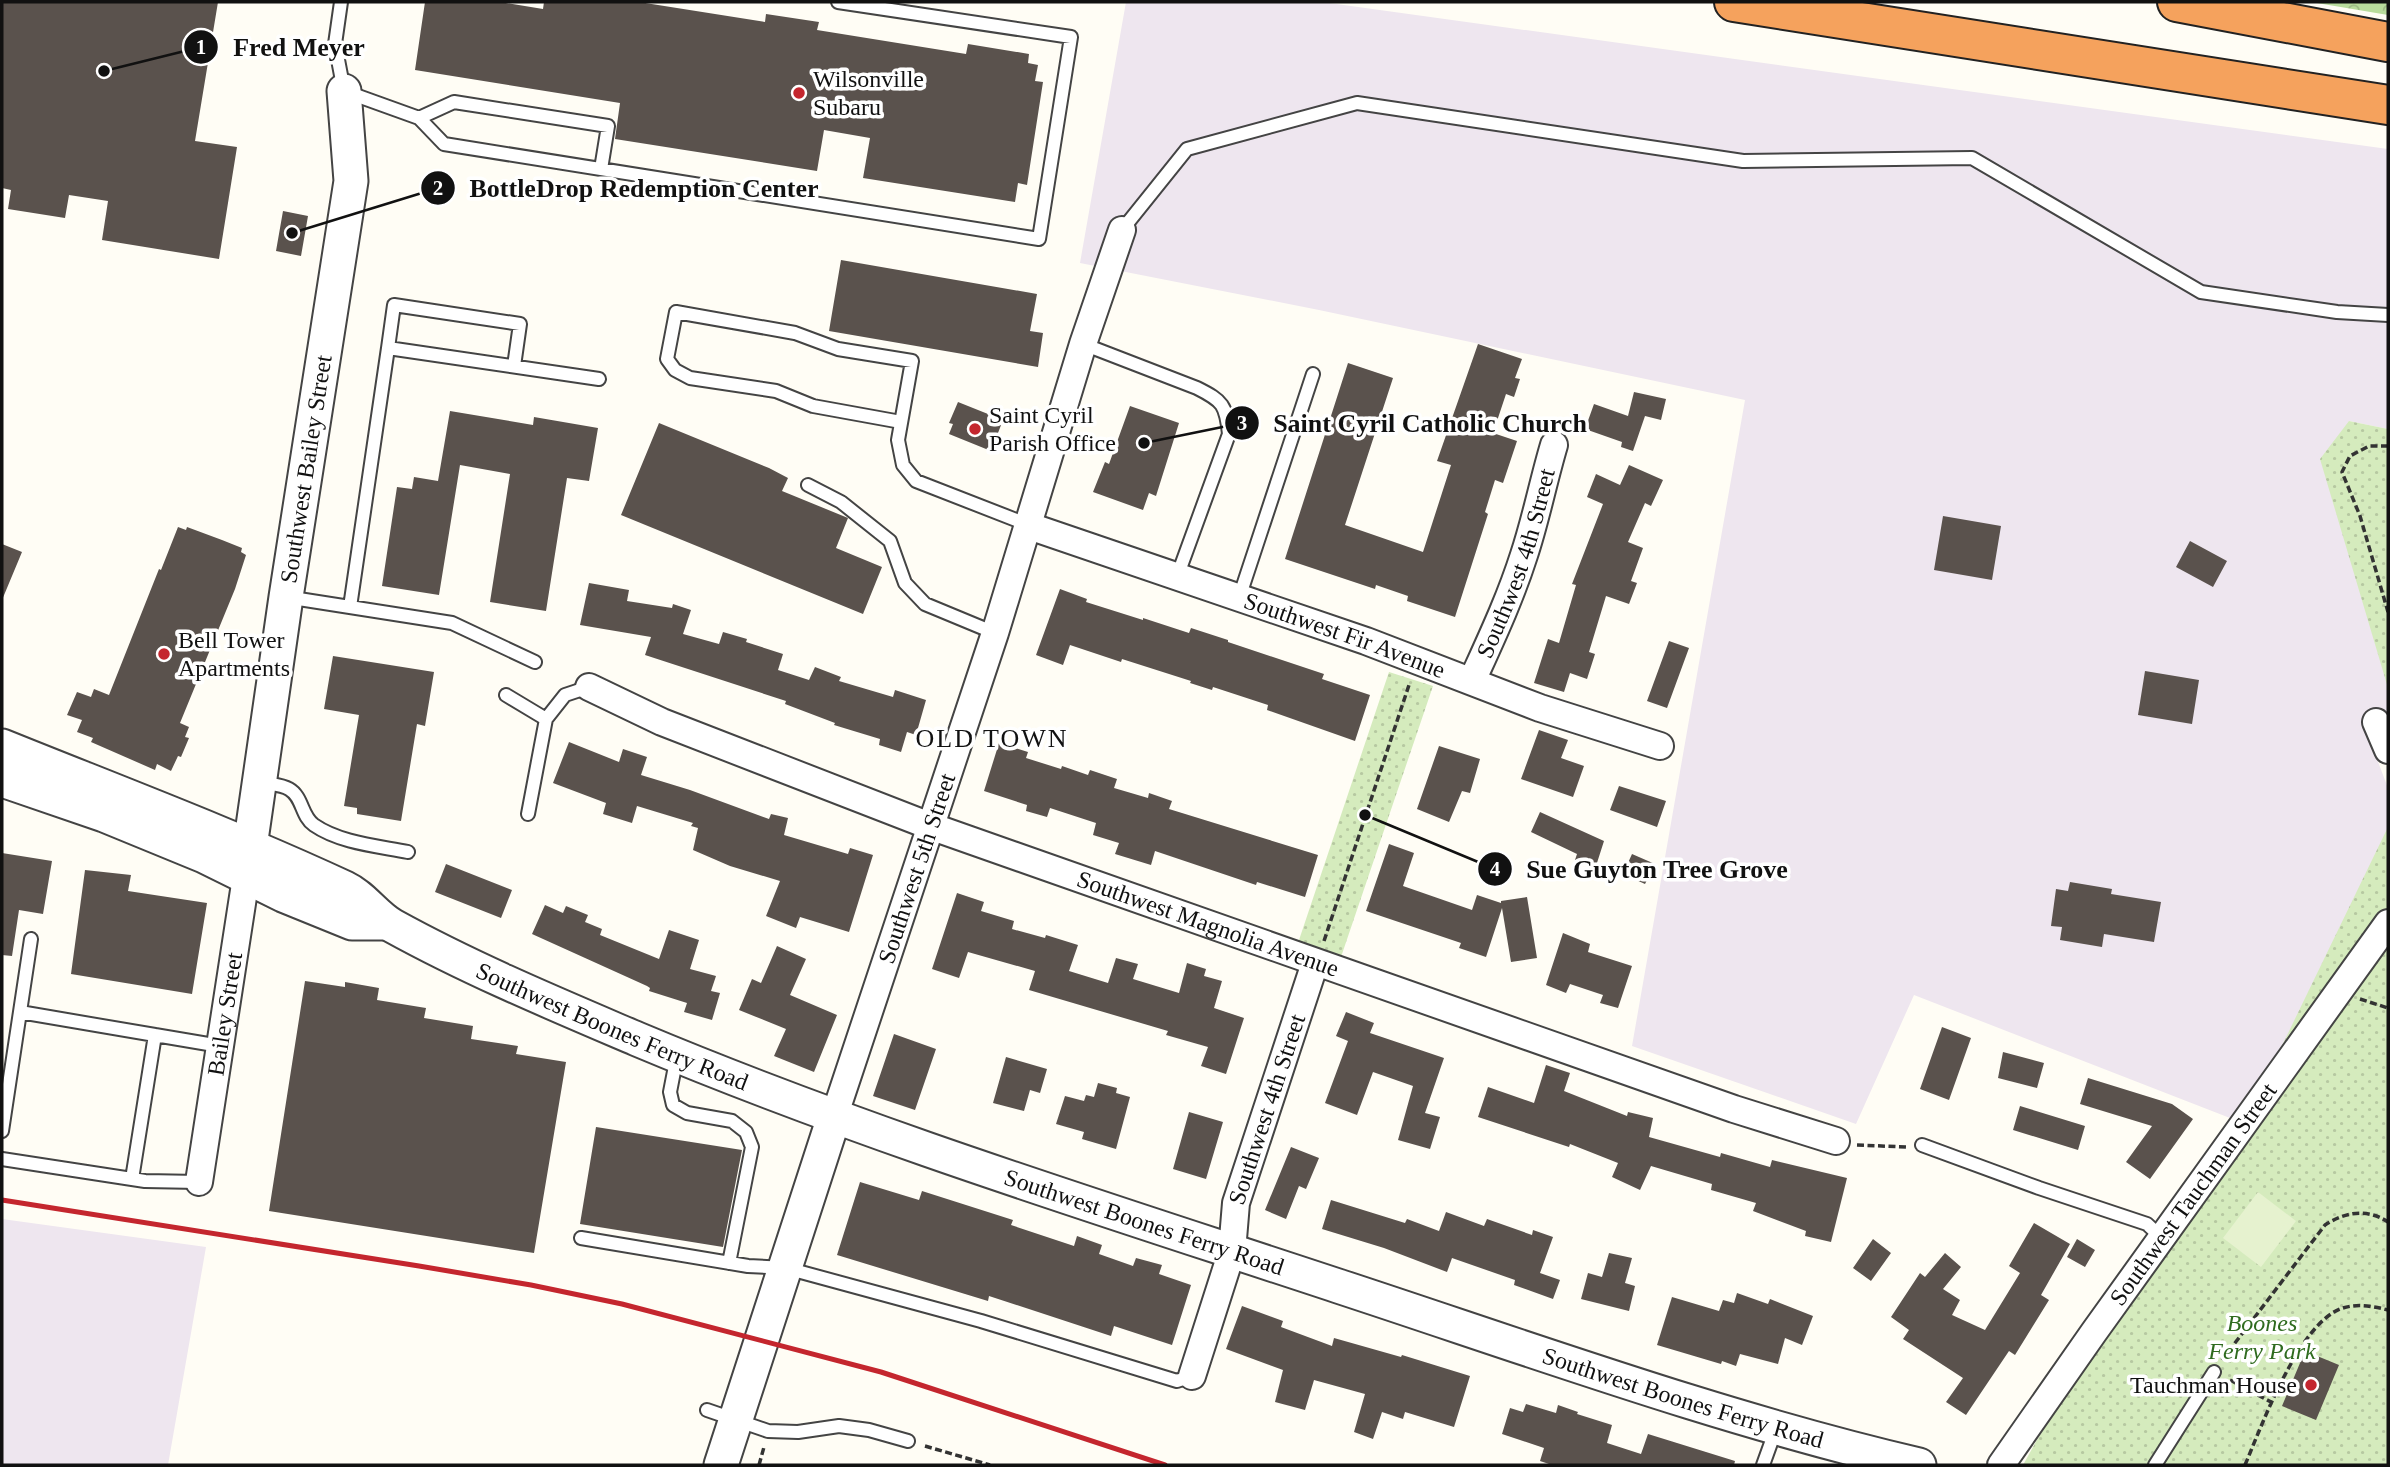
<svg xmlns="http://www.w3.org/2000/svg" width="2390" height="1467" font-family="'Times New Roman',serif">
<defs>
<pattern id="forest-crowns" width="20" height="18" patternUnits="userSpaceOnUse" patternTransform="scale(1.75)"><rect width="20" height="18" fill="#b9dc9c"/><path d="M2 6a3 3 0 1 1 6 0M12 15a3 3 0 1 1 6 0" fill="none" stroke="#9ebc85"/></pattern>
<pattern id="park-dots" width="8" height="8" patternUnits="userSpaceOnUse" patternTransform="scale(1.75)"><rect width="8" height="8" fill="#d5ebbd"/><path d="M2 2h.1M6 6h.1" fill="none" stroke="#b6c8a1" stroke-width="1.8" stroke-linecap="round"/></pattern>
</defs>
<rect width="100%" height="100%" fill="#fffdf5"/>
<path fill="#eee6ef" d="M1126,2H1322L2388,149V429L2349,421L2388,677V749L2375,754L2388,788L2387,899L2230,1118L1914,995L1856,1124L1632,1046L1745,400L1319,310L1080,263Z
M2,1219L206,1247L168,1465H2Z"/>
<path fill="url(#forest-crowns)" d="M2311,2H2388V15Z"/>
<path fill="url(#park-dots)" d="M2349,421L2388,429V688L2320,459Z
M1389,672L1433,686L1341,957L1298,943Z
M2388,827V1465H2023L2038,1438L2095,1352L2212,1190Z"/>
<path fill="#e6f2cf" d="M2258,1192L2296,1221L2261,1267L2223,1238Z"/>
<path fill="#5a524d" d="M2,2H218L195,141L237,147L219,259L102,240L108,201L69,195L65,218L8,209L11,190L2,188Z
M425,2H500L543,9L544,2H639L765,22L766,14L819,22L817,30L966,54L968,44L1029,54L1028,63L1038,65L1035,81L1043,82L1027,185L1018,183L1015,202L863,178L870,138L824,130L817,171L615,139L620,103L415,70Z
M283,211L308,216L301,256L276,251Z
M841,260L1037,294L1030,331L1043,333L1038,367L829,331Z
M1478,344L1522,359L1515,378L1520,379L1514,397L1506,394L1493,433L1517,441L1503,483L1495,480L1485,512L1488,514L1455,617L1407,601L1408,596L1376,585L1375,589L1285,559L1348,363L1393,378L1345,525L1423,552L1451,465L1437,461Z
M1634,392L1666,399L1661,420L1645,416L1633,451L1621,447L1622,442L1585,429L1594,404L1628,416Z
M958,402L1003,420L991,451L949,434L953,424L949,423Z
M1130,406L1179,423L1156,496L1149,493L1143,510L1093,492L1105,462L1109,464Z
M450,411L533,425L534,417L598,428L589,481L567,478L546,611L490,602L510,474L460,465L439,595L382,586L397,487L412,489L414,477L438,481Z
M659,423L769,468L788,478L782,491L848,518L836,548L882,567L863,614L621,515Z
M1629,465L1663,480L1651,506L1645,503L1628,542L1643,548L1631,581L1637,583L1629,604L1606,596L1589,652L1595,654L1587,679L1570,673L1564,692L1534,683L1548,639L1559,643L1576,585L1572,584L1603,504L1587,497L1596,474L1620,485Z
M1943,516L2001,526L1992,580L1934,570Z
M178,527L186,530L187,527L222,540L242,548L241,552L246,555L235,589L180,723L189,727L185,737L189,738L181,757L178,756L171,771L157,764L155,770L91,742L93,738L77,732L82,720L67,715L77,692L91,697L94,689L109,695L159,569L161,570Z
M2190,541L2227,561L2213,587L2176,567Z
M2,544L22,552L2,600Z
M589,583L629,590L627,601L672,608L673,604L691,610L683,634L719,644L723,632L747,639L746,642L783,654L778,670L809,680L815,667L841,677L839,681L893,697L895,690L926,700L916,735L907,732L901,752L879,745L880,739L834,725L835,723L785,704L786,701L645,655L651,637L580,625Z
M1060,589L1087,599L1086,602L1143,620V618L1189,633L1191,628L1228,640V642L1324,674L1322,679L1370,695L1355,741L1267,710L1268,705L1213,687L1212,690L1190,683L1191,681L1122,659L1121,662L1070,645L1063,665L1036,655Z
M1669,641L1689,648L1667,708L1647,701Z
M333,656L434,672L425,726L417,724L401,821L357,814V808L344,806L359,715L324,709Z
M2145,671L2199,680L2192,724L2138,715Z
M1539,730L1568,740L1561,758L1584,766L1573,797L1521,779Z
M569,742L619,762L623,749L647,757L641,775L690,790L769,819L771,814L788,818L784,835L848,854L850,848L873,855L849,932L800,917L796,928L766,916L780,881L730,866L693,850L698,828L691,826L693,823L637,806L632,823L603,814L606,803L553,783Z
M999,743L1028,752L1026,758L1061,769L1062,766L1088,775L1090,770L1117,779L1114,788L1148,798L1149,793L1172,801L1169,809L1318,855L1305,897L1257,882L1256,885L1155,851L1151,865L1115,854L1119,843L1093,835L1096,823L1050,808L1047,817L1026,811L1027,805L984,791Z
M1439,746L1480,759L1470,793L1462,791L1449,822L1417,809Z
M1619,786L1666,801L1657,827L1610,810Z
M1540,812L1604,841L1596,866L1575,860L1577,854L1531,832Z
M1389,844L1414,853L1403,886L1472,910L1477,895L1501,903V901L1527,897L1537,958L1511,962L1502,908L1486,957L1459,948L1461,943L1366,911Z
M2,853L52,861L43,914L19,910L12,956L2,955Z
M1632,854L1655,864L1645,884L1623,874Z
M446,864L512,890L501,918L435,892Z
M85,870L131,875L128,891L207,903L192,994L71,974Z
M2070,882L2112,889L2111,894L2161,902L2154,942L2104,934L2102,947L2060,940L2062,927L2051,926L2056,889L2068,891Z
M957,893L984,902L981,911L1014,921L1012,929L1045,938L1046,935L1078,945L1069,971L1108,983L1116,958L1138,964L1133,979L1179,993L1187,963L1206,969L1204,976L1222,981L1214,1008L1244,1018L1226,1074L1201,1066L1208,1047L1166,1035L1168,1031L1029,990L1035,971L968,952L959,978L932,969Z
M545,905L563,913L566,906L588,915L585,922L602,929L600,935L659,959L669,930L699,940L690,969L716,976L711,991L720,993L712,1020L684,1012L687,1003L649,991L650,988L647,986L532,934Z
M1563,933L1590,944L1588,952L1632,966L1618,1008L1600,1003L1603,995L1570,984L1566,993L1546,985Z
M777,946L806,959L790,995L837,1015L814,1072L774,1056L786,1029L739,1010L752,979L761,983Z
M305,981L345,987V982L379,988L377,1000L426,1008L424,1018L473,1026L471,1039L518,1046L516,1054L566,1062L534,1253L269,1211Z
M1346,1012L1374,1023L1370,1033L1444,1058L1425,1113L1440,1117L1430,1149L1398,1140L1413,1086L1373,1072L1357,1115L1325,1103L1348,1041L1336,1036Z
M1942,1027L1971,1038L1949,1100L1920,1089Z
M894,1034L936,1049L915,1110L873,1096Z
M2003,1052L2044,1063L2037,1088L1998,1078Z
M1006,1057L1047,1069L1040,1093L1030,1090L1024,1111L993,1103Z
M1546,1065L1570,1073L1564,1091L1627,1116L1628,1112L1653,1118L1649,1137L1720,1157L1721,1153L1770,1167L1772,1160L1847,1178L1831,1242L1805,1236L1806,1231L1753,1211L1756,1203L1711,1190L1712,1184L1651,1166L1640,1190L1612,1177L1618,1163L1570,1144L1569,1147L1478,1117L1488,1087L1534,1103Z
M2088,1078L2172,1104L2193,1119L2150,1179L2126,1162L2152,1126L2080,1104Z
M1098,1083L1117,1088L1116,1093L1130,1097L1116,1149L1082,1139L1084,1132L1056,1124L1065,1096L1084,1101L1086,1095L1094,1097Z
M2020,1106L2085,1126L2078,1150L2013,1130Z
M1189,1112L1223,1122L1206,1179L1173,1169Z
M596,1127L742,1150L723,1247L580,1224Z
M1291,1147L1319,1158L1306,1189L1299,1186L1286,1219L1265,1210Z
M860,1182L919,1200L922,1191L1013,1220L1011,1225L1074,1246L1077,1236L1102,1245L1099,1254L1133,1266L1136,1258L1162,1265L1159,1274L1191,1285L1172,1345L1114,1326L1111,1336L989,1296L988,1301L837,1255Z
M1331,1200L1405,1223L1407,1219L1439,1231L1446,1212L1484,1226L1487,1219L1532,1235L1533,1230L1553,1237L1540,1273L1560,1280L1553,1299L1514,1285L1515,1280L1452,1258L1447,1272L1384,1248L1322,1229Z
M2034,1223L2070,1244L2041,1295L2049,1300L2015,1355L2009,1351L1966,1415L1946,1402L1963,1378L1903,1339L1909,1330L1891,1317L1920,1273L1925,1277L1945,1253L1961,1267L1943,1289L1960,1300L1952,1315L1985,1330L2020,1273L2009,1266Z
M1873,1239L1891,1253L1871,1281L1853,1268Z
M2077,1239L2095,1250L2085,1267L2067,1257Z
M1609,1253L1632,1258L1625,1283L1635,1286L1629,1311L1581,1299L1588,1273L1602,1277Z
M1737,1293L1768,1304L1770,1299L1813,1316L1802,1345L1785,1338L1778,1364L1740,1354L1736,1366L1722,1361L1721,1364L1657,1345L1672,1297L1719,1311L1723,1300L1734,1303Z
M1242,1306L1283,1321L1281,1327L1332,1346L1334,1338L1401,1357L1402,1355L1470,1376L1454,1427L1405,1412L1403,1419L1382,1412L1373,1439L1354,1432L1365,1394L1314,1380L1305,1410L1275,1402L1283,1370L1226,1349Z
M2305,1351L2339,1365L2316,1420L2282,1406Z
M1526,1404L1556,1413L1558,1405L1578,1412L1577,1414L1612,1425L1607,1443L1641,1454L1648,1434L1735,1461L1734,1465H1552L1540,1461L1544,1448L1502,1434L1510,1408L1523,1412Z"/>
<g fill="none" stroke-linecap="round" stroke-linejoin="round">
<defs>
<path id="service" d="M341,2L335,44L344,91L419,118L444,144L1039,239L1071,37L838,2
M419,118L454,102L608,126L601,169
M1122,230L1187,149L1357,103L1743,161L1972,158L2201,292L2337,312L2388,315
M1083,344L1197,388C1223,401 1226,405 1229,434L1177,577
M388,348L394,305L520,324L514,366
M901,422L813,406L776,391L690,378L675,370L667,359L676,312L795,333L838,349L912,361L898,440L903,465L916,481L1029,525
M808,485L841,502L890,541L905,583L925,604L995,633
M286,597L452,623L535,662
M1239,598L1313,374
M350,607L388,348L599,379
M506,695L546,719L528,814
M546,719L565,695L589,687
M262,782C270,784 282,785 289,789C303,797 301,816 314,825C340,843 378,846 408,852
M20,1012L155,1035
M677,1056L670,1092L673,1105L687,1113L732,1121L746,1132L752,1147L729,1263
M2,1131L31,939
M1922,1145L2039,1188L2147,1224L2162,1238
M2,1159L145,1181L199,1182
M132,1179L155,1035L220,1046
M581,1238L748,1266L786,1268L981,1321L1177,1381L1192,1376
M707,1410L768,1431L798,1432L839,1426L869,1430L908,1441
M1763,1465L1776,1429
M2155,1465L2214,1372"/>
<g id="minor">
<path id="s1" d="M1029,526L1366,641L1540,708L1660,746"/>
<path id="s2" d="M1472,681C1491,639 1510,599 1524,555C1536,519 1543,482 1554,445"/>
<path id="s3" d="M589,687L662,722L930,826L1734,1109L1836,1141"/>
<path d="M2376,722L2388,750"/>
<path id="s4" d="M834,1117L995,633L1083,344L1122,230"/>
<path id="s5" d="M199,1182L249,858"/>
<path id="s6" d="M1192,1376L1232,1251L1236,1203L1315,963"/>
<path id="s7" d="M2001,1465L2094,1332L2388,923"/>
</g>
<g id="tertiary">
<path id="s8" d="M2,746C116,792 233,836 345,888C364,897 375,916 393,926C471,969 555,1004 637,1039C866,1135 1102,1208 1338,1286C1530,1349 1722,1419 1919,1465"/>
<path d="M2,780L104,815L204,856L283,895L352,923H387"/>
<path id="s9" d="M250,847L286,597L351,181L344,91"/>
<path d="M721,1465L834,1117"/>
</g>
<path id="motorway" d="M1734,2L2388,105
M2177,2L2388,42"/>
</defs>
<use href="#service" stroke="#444" stroke-width="16"/>
<use href="#minor" stroke="#444" stroke-width="30"/>
<use href="#tertiary" stroke="#444" stroke-width="37"/>
<use href="#motorway" stroke="#222" stroke-width="42"/>
<path stroke="#333" stroke-width="3.5" stroke-dasharray="7 3.5" stroke-linecap="butt" d="M2388,446H2369L2350,456L2342,472L2360,516L2388,612
M1324,941L1410,682
M2360,999L2388,1008
M1857,1145L1906,1147
M2222,1360L2325,1225C2345,1212 2367,1208 2388,1222
M2230,1380L2271,1402
M925,1446L990,1465
M759,1465L764,1447
M2245,1465C2262,1425 2298,1326 2340,1309C2356,1303 2372,1306 2388,1310"/>
<use href="#service" stroke="#fff" stroke-width="12"/>
<use href="#minor" stroke="#fff" stroke-width="26"/>
<use href="#tertiary" stroke="#fff" stroke-width="33"/>
<use href="#motorway" stroke="#f5a25d" stroke-width="38"/>
<path stroke="#c4262e" stroke-width="5" d="M2,1200L419,1266L531,1285L622,1304L881,1372L1165,1465"/>
</g>
<g fill="#c4262e" stroke="#fff" stroke-width="2.5">
<circle cx="799" cy="93" r="7"/>
<circle cx="975" cy="429" r="7"/>
<circle cx="164" cy="654" r="7"/>
<circle cx="2311" cy="1385" r="7"/>
</g>
<g text-anchor="middle" dominant-baseline="central" stroke-width="7" stroke-linejoin="round" paint-order="stroke">
<g font-size="24" fill="#111" stroke="#fff" text-anchor="start">
<text x="813" y="79">Wilsonville<tspan x="813" dy="28">Subaru</tspan></text>
<text x="989" y="415">Saint Cyril<tspan x="989" dy="28">Parish Office</tspan></text>
<text x="178" y="640">Bell Tower<tspan x="178" dy="28">Apartments</tspan></text>
<text x="2297" y="1385" text-anchor="end">Tauchman House</text>
</g>
<g font-size="24" fill="#111" stroke="#fff">
<text stroke="none"><textPath href="#s9" startOffset="382">Southwest Bailey Street</textPath></text>
<text stroke="none"><textPath href="#s2" startOffset="126">Southwest 4th Street</textPath></text>
<text stroke="none"><textPath href="#s1" startOffset="334">Southwest Fir Avenue</textPath></text>
<text stroke="none"><textPath href="#s4" startOffset="262">Southwest 5th Street</textPath></text>
<text stroke="none"><textPath href="#s3" startOffset="663">Southwest Magnolia Avenue</textPath></text>
<text stroke="none"><textPath href="#s5" startOffset="170">Bailey Street</textPath></text>
<text stroke="none"><textPath href="#s8" startOffset="674">Southwest Boones Ferry Road</textPath></text>
<text stroke="none"><textPath href="#s6" startOffset="278">Southwest 4th Street</textPath></text>
<text stroke="none"><textPath href="#s7" startOffset="332">Southwest Tauchman Street</textPath></text>
<text stroke="none"><textPath href="#s8" startOffset="1241">Southwest Boones Ferry Road</textPath></text>
<text stroke="none"><textPath href="#s8" startOffset="1808">Southwest Boones Ferry Road</textPath></text>
</g>
<g font-size="24" font-style="italic" fill="#2f6b1f" stroke="#fff">
<text x="2262" y="1323">Boones<tspan x="2262" dy="28">Ferry Park</tspan></text>
</g>
<g font-size="26" letter-spacing="2" fill="#111" stroke="#fff">
<text x="992" y="738">OLD TOWN</text>
</g>
</g>
<path fill="none" stroke="#111" stroke-width="2.5" d="M104 71L201 47M292 233L438 188M1144 443L1242 423M1365 815L1495 869"/>
<g fill="#111" stroke="#fff" stroke-width="2.5">
<circle cx="104" cy="71" r="7"/>
<circle cx="292" cy="233" r="7"/>
<circle cx="1144" cy="443" r="7"/>
<circle cx="1365" cy="815" r="7"/>
<circle cx="201" cy="47" r="18"/>
<circle cx="438" cy="188" r="18"/>
<circle cx="1242" cy="423" r="18"/>
<circle cx="1495" cy="869" r="18"/>
</g>
<g font-size="21" text-anchor="middle" font-weight="bold" fill="#fff">
<text x="201" y="54">1</text>
<text x="438" y="195">2</text>
<text x="1242" y="430">3</text>
<text x="1495" y="876">4</text>
</g>
<g font-size="26" text-anchor="middle" font-weight="bold" fill="#111" stroke="#fff" stroke-width="7" stroke-linejoin="round" paint-order="stroke">
<text x="299" y="56">Fred Meyer</text>
<text x="644" y="197">BottleDrop Redemption Center</text>
<text x="1430" y="432">Saint Cyril Catholic Church</text>
<text x="1657" y="878">Sue Guyton Tree Grove</text>
</g>
<rect width="2390" height="1467" fill="none" stroke="#111111" stroke-width="7"/>
</svg>
